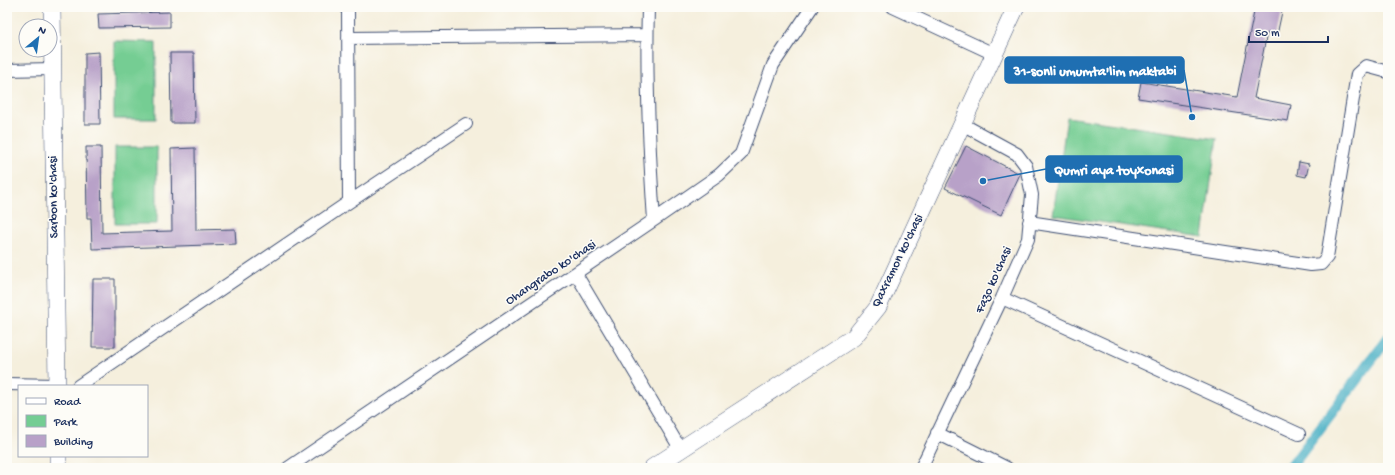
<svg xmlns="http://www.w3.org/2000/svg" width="1395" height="475" font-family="'Gochi Hand',sans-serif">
<rect width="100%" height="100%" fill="#fdfcf7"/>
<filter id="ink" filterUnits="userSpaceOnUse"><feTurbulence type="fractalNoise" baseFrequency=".025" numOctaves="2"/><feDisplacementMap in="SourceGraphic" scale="8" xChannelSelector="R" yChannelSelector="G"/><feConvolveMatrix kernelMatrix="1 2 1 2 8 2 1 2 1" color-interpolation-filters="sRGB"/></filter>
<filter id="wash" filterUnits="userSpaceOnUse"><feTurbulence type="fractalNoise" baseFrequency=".012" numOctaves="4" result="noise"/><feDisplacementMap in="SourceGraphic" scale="16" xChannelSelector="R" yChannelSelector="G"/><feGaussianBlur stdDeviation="0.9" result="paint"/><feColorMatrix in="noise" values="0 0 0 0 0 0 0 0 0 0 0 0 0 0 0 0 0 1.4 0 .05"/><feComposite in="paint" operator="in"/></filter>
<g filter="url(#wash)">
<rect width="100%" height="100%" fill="#f5efdd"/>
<path fill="#74cd93" stroke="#487e78" d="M114,41L156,42V119H114Z
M1067,117L1217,139L1203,237L1053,215Z
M115,147H157V224H115Z"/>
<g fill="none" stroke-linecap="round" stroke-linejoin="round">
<path stroke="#44adc3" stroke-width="11" d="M1290,468L1388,338"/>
</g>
<g id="blocks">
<path fill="#b8a1c8" d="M1255,7H1283L1277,35L1267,33L1254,98L1291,105L1288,121L1138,98L1141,82L1237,97Z
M170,12V27L99,28L98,14Z
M99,52L100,124H85V53Z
M170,53H194L195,123H171Z
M966,146L1020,174L1001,215L945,188Z
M86,147H101L102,233L172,231L171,149L195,148L196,230L235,229L236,244L92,249L91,218H87Z
M1299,162L1309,164L1306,177L1297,175Z
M93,279H115V347H92Z"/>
</g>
</g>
<g filter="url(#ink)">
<use href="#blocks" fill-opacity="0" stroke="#3c4c71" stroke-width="1"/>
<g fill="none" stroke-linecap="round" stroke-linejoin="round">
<defs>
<path id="street" d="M348,7L349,202
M893,7L994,54
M348,38L647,35
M7,70L52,69
M654,220L719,175L741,154L773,65L812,7
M1029,222L1311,265L1321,264L1327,257L1357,74L1366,66L1388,72
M576,274L681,450
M1002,298L1299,434
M7,384L57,385
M78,386L349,202L466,124
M937,433L1007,468
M288,468L654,220C649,149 646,78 648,7
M921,468L1002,298L1028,239L1032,195L1026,166L1017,154L962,124"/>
<path id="secondary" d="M52,7L57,386
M58,456V468
M652,468L854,337L878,307L1016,7"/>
</defs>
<use href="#street" stroke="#3c4c71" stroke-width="14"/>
<use href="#secondary" stroke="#3c4c71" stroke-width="18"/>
<use href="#street" stroke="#fff" stroke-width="12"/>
<use href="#secondary" stroke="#fff" stroke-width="17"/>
</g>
</g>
<g text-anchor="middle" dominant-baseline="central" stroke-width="3" stroke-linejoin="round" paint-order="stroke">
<g font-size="13" fill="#1b2f5e" stroke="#fdfcf7">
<text transform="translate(54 197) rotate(-91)">Sarbon ko'chasi</text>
<text transform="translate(898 261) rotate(-64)">Qaxramon ko'chasi</text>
<text transform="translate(551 273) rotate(-34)">Ohangrabo ko'chasi</text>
<text transform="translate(994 280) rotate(-66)">Fazo ko'chasi</text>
</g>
</g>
<path fill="none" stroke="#1f6fb2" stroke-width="1.5" d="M1192 117L1184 70M983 181L1046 169"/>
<g fill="#1f6fb2" stroke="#fdfcf7" stroke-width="1.5">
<circle cx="1192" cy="117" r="4"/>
<circle cx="983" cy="181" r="4"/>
</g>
<g fill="#1f6fb2" stroke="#1f6fb2" stroke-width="1.5">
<rect x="1005" y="57" width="179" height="26" rx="4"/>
<rect x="1046" y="156" width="136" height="26" rx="4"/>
</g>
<g font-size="14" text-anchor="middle" font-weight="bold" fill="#fff">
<text x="1095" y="75">31-sonli umumta'lim maktabi</text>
<text x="1114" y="174">Qumri aya toyxonasi</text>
</g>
<rect width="1395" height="475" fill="none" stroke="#fdfcf7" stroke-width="24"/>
<rect x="18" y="385" width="130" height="72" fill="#fdfcf7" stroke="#a3aaba"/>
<rect x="26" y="398" width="20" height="6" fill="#ffffff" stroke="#a3aaba"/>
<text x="54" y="405" font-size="12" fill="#1b2f5e">Road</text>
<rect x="26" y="415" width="20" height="12" fill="#74cd93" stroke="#a3aaba"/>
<text x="54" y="425" font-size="12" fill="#1b2f5e">Park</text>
<rect x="26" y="435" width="20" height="12" fill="#b8a1c8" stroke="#a3aaba"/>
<text x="54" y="445" font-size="12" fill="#1b2f5e">Building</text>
<g transform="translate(38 38) rotate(29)"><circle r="19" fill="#fdfcf7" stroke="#a3aaba"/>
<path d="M0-3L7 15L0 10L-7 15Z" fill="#1f6fb2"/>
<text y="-6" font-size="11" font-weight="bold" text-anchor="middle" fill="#1b2f5e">N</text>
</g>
<path d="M1249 36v6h79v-6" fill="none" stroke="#1b2f5e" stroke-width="2"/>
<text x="1255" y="36" font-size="12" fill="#1b2f5e" stroke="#fdfcf7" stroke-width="3" paint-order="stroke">50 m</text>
</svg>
